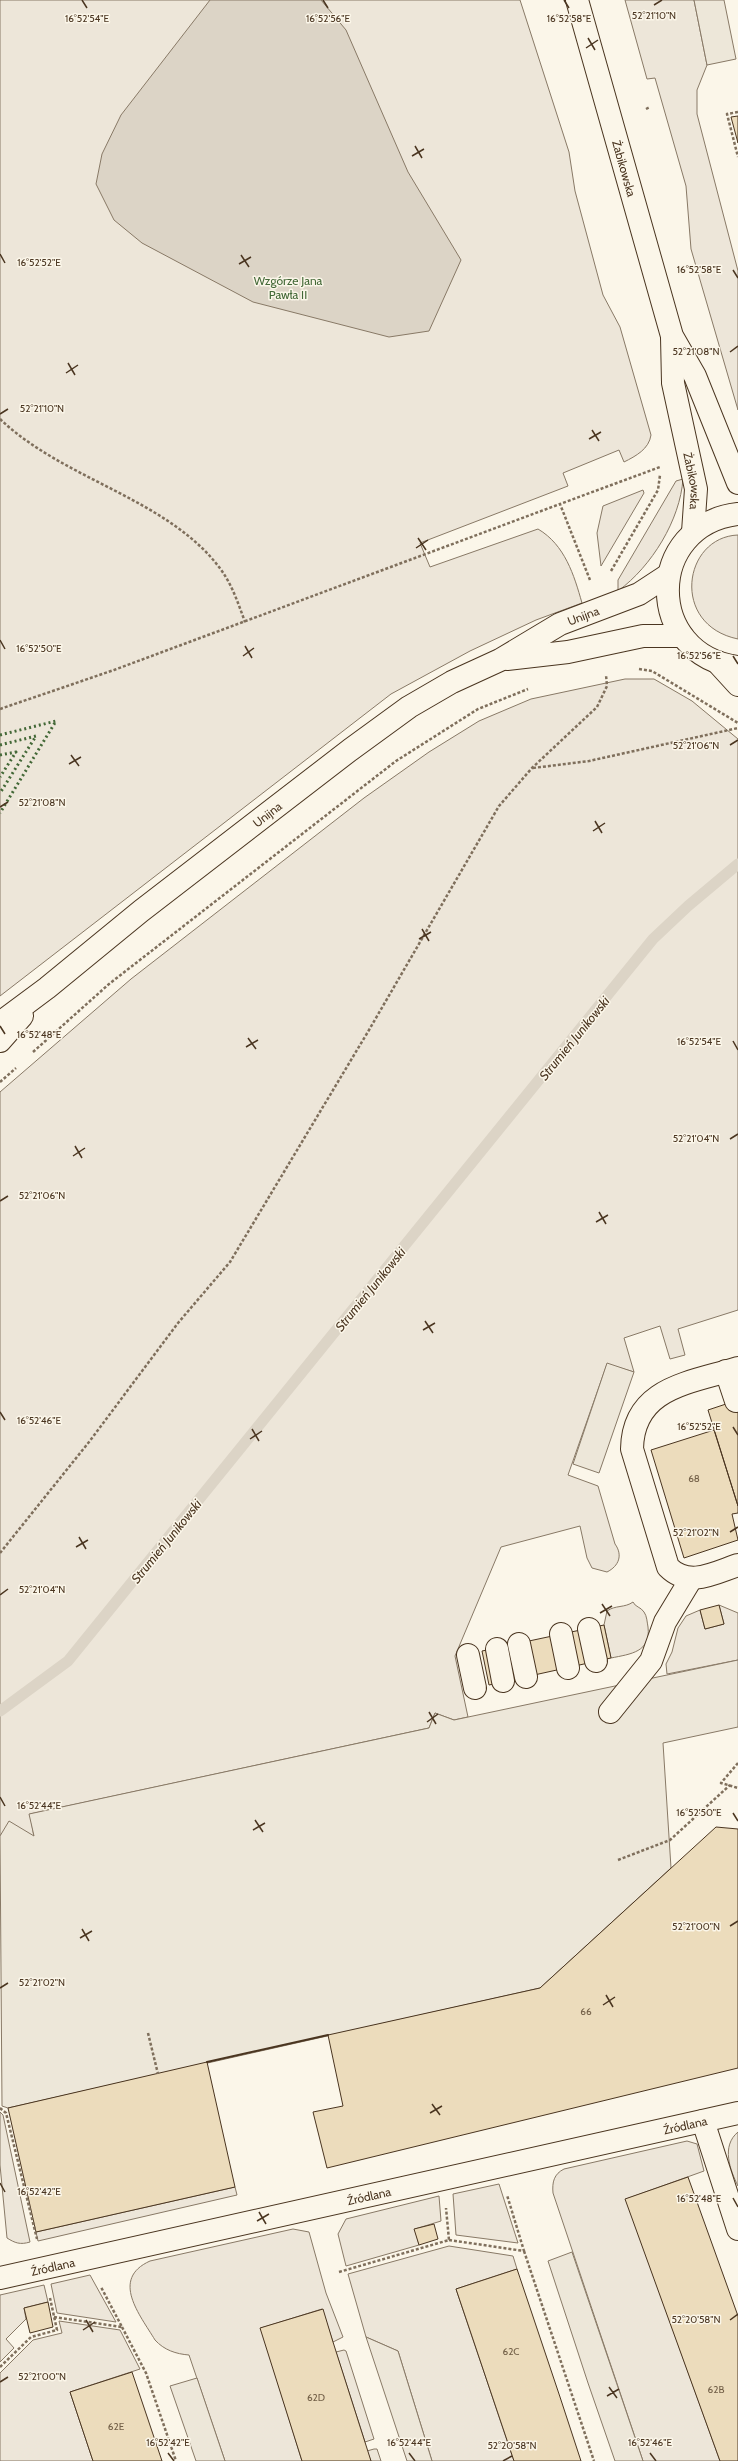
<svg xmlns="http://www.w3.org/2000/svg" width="738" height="2461" font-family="Cabin,sans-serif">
<rect width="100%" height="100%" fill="#fbf6e9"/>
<path fill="#ede6d9" stroke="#887966" d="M0,0H520L569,152L575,191L603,295L620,327L651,435C649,449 636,456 624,462L619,450L563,473L568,486L420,543L430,567L538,529C565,545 574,575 582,603L536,620L470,651L391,694L0,996Z
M625,0H694L707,65L697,90V114L738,271V410L691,249L686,186L655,78L647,79Z
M683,479C680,520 652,566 618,591V580L676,481Z
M643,490L644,493L601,566L597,533L603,506Z
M738,535V639C670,625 683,537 738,535Z
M625,679H654L692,701L738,739V1310L678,1329L685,1355L670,1359L660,1326L624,1338L634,1372L607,1364L568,1475L598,1486L615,1544C623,1555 619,1566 607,1572L592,1568L587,1558L580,1526L501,1547L455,1656L468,1717L454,1720L435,1713L429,1728L30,1814L34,1837L0,1835V1092L131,979L364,798L429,752L479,721L531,699Z
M633,1602C635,1607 641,1607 644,1612C647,1616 647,1622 648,1627C651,1652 631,1654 611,1658L604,1625L607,1611C615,1605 625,1608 633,1602Z
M719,1605L738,1613V1660L667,1674L666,1664L672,1652L678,1628L686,1616L700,1610L705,1629L724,1624Z
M0,2112L3,2115L30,2242C20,2245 15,2243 7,2238L0,2165Z
M738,2132V2186C730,2170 721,2146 738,2132Z
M687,2141L697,2144L704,2171L626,2199L720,2461H643L553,2193C552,2182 554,2174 564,2169Z
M499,2184L518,2243L456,2235L453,2194Z
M235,2187L237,2195L38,2241L36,2232Z
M439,2196L441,2221L415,2229L419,2245L346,2266L338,2234L346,2219Z
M293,2229L309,2232L326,2293L343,2337L333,2342L322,2309L261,2328L302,2461H225L189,2355C176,2354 164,2350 155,2340C140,2315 110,2279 150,2261Z
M449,2246L513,2256L517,2269L456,2289L514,2461H432L398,2351L366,2337L348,2274Z
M90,2275L116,2322L57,2313L51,2284Z
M44,2285L48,2302L24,2308L26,2319L6,2339L14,2348L0,2362V2295Z
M59,2321L120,2330L140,2369L70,2392L93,2461H0V2373L33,2340L62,2333Z
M344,2350L346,2351L374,2439L365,2442L336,2352Z
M374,2449H377L381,2461H371L367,2451Z"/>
<path fill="#ede7d9" stroke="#887966" d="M694,0H724L736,59L707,65Z
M607,1363L634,1372L599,1473L573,1464Z
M738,1660V1727L663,1743L671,1868L540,1988L8,2108L2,2106L0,1836L9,1821L34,1836L29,1814L429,1728L435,1713L454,1720Z
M572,2252L643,2461H615L588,2383L548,2261Z
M366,2337L398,2351L432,2461H407Z
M197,2378L225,2461H196L170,2386Z"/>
<path fill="#dcd4c6" stroke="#887966" d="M210,0H321L346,30L408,172L461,260L429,331L389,337L253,302L142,243L114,220L96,184L102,154L121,115Z"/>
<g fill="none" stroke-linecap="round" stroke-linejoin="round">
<path stroke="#dcd4c6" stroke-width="11" d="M0,1711L68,1661L653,939L688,906L738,864"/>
</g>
<path fill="#ecdcbc" stroke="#4a3520" d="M738,116V143L731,117Z
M738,1400V1506L708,1410Z
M714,1430L738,1506V1513L732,1514L738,1540L684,1558L651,1450Z
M719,1605L724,1624L705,1629L700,1610Z
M604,1625L611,1658L489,1685L482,1651Z
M716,1827L738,1829V2068L327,2168L313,2112L343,2106L328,2035L540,1988Z
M207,2062L235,2187L36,2232L8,2108Z
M688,2177L738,2316V2461H720L625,2199Z
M434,2224L438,2239L419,2245L414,2229Z
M517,2269L560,2397L581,2461H514L456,2289Z
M48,2302L53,2327L30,2333L24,2308Z
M323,2309L333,2342L371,2461H302L260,2328Z
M132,2372L162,2461H93L70,2392Z"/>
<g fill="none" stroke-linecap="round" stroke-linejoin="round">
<defs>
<g id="minor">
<path id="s1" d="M577,0L672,336L695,376L738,483"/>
<path id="s2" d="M672,337L673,383L696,489L693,532"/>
<path d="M738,514C645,525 644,655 738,667"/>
<path d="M507,659L568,652L643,636H682"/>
<path d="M717,662L738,685"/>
<path id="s3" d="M0,1023L47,988L141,911L350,750L409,707L452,682L500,660L560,624L639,594L668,575"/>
<path d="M0,1041L22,1016"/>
<path d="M738,1368C690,1383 633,1387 632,1449L668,1567C689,1588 714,1573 738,1565"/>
<path d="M726,1371L736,1401"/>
<path d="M589,1629L596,1661"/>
<path d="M561,1634L568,1668"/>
<path d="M519,1644L526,1677"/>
<path d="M497,1649L503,1681"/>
<path d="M468,1655L475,1688"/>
<path d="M610,1712L651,1661L665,1622L691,1579"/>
<path d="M703,2121L738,2229"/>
<path id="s4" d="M0,2278L738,2113"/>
</g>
</defs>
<use href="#minor" stroke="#4a3520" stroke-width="24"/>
<path stroke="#7f6f5c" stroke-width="2.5" stroke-dasharray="3 2" stroke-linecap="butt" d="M646,109L650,107
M738,112L727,114L738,157
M0,419C64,480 166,498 219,567C232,584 238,603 245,622
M611,571L658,490L660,475
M590,580L560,504L660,467
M639,669L652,671L738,723
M0,709L114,670L560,504
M533,768L589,761L738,728
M33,1052L109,984L396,761L478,709L528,689
M0,1082L16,1068
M0,1553L89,1442L178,1323L230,1262L369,1030L499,806L532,768L597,707L607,686L606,675
M738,1763L721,1783L738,1788
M618,1860L670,1840L730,1785
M148,2033L158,2074
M0,2108L6,2113L37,2239
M449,2240L524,2251L507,2195
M524,2251L594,2461
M339,2272L449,2240L446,2208
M54,2317L122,2327L101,2287
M122,2327L146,2373L176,2461
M0,2367L31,2337L57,2330L50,2298"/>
<use href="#minor" stroke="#fbf6e9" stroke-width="22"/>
<path stroke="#436837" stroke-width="3" stroke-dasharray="2 3" stroke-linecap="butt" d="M0,735L56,721L0,813
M0,745L36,736L0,793
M0,755L16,752L0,777"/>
<path stroke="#4a3520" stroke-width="2" d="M207,2062L328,2035"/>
</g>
<path fill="none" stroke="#4a3520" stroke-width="1.5" d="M82,0L87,8M323,0L328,8M564,0L569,8M654,5L662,0M588,38L595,50M586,48L598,40M415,146L422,158M412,156L424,149M0,254L5,263M241,255L249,267M239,264L251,257M733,270L738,278M730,352L738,346M68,363L75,375M66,373L78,365M0,414L8,409M592,430L599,441M589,439L601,432M418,538L426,550M416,548L428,540M0,640L5,649M245,646L252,658M243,656L254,648M733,656L738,664M730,745L738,740M71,755L79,766M69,764L81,757M0,807L8,802M595,821L602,833M593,831L605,823M422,929L429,941M419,939L431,932M0,1026L5,1034M248,1038L256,1049M733,1041L738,1050M246,1047L258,1040M730,1139L738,1134M75,1146L82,1158M73,1156L85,1148M0,1201L8,1196M599,1212L606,1224M596,1222L608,1215M425,1321L433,1333M423,1330L435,1323M0,1412L5,1420M733,1427L738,1435M252,1429L259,1441M250,1439L262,1431M730,1532L738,1527M79,1537L86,1549M76,1547L88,1540M0,1595L8,1589M602,1604L610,1616M600,1613L612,1606M429,1712L436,1724M427,1722L438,1714M0,1797L5,1806M733,1813L738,1821M255,1820L263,1832M253,1830L265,1823M730,1926L738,1921M82,1929L89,1941M80,1938L92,1931M0,1988L8,1983M606,1995L613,2007M603,2005L615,1997M432,2104L440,2115M430,2113L442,2106M0,2183L5,2192M733,2198L738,2207M259,2212L266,2224M257,2221L269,2214M86,2320L93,2332M730,2320L738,2314M83,2330L95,2322M0,2382L8,2377M609,2387L617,2398M607,2396L619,2389M168,2453L174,2461M409,2453L415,2461M650,2453L656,2461M503,2461L512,2456"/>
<g text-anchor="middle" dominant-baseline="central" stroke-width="3" stroke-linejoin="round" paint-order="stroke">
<g font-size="10" fill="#725f47">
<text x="694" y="1478">68</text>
<text x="586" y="2011">66</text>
<text x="511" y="2351">62C</text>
<text x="716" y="2389">62B</text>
<text x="316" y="2397">62D</text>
<text x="116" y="2426">62E</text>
</g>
<g font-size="12" fill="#4a3520" stroke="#fbf6e9">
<text stroke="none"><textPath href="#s1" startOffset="175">Żabikowska</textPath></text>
<text stroke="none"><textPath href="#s2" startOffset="146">Żabikowska</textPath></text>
<text stroke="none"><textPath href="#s3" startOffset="714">Unijna</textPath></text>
<text stroke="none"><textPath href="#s3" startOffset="339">Unijna</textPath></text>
<text stroke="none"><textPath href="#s4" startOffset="702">Źródlana</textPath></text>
<text stroke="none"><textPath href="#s4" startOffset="378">Źródlana</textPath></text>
<text stroke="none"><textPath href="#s4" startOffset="54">Źródlana</textPath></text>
</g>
<g font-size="12" fill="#436837" stroke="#fbf6e9">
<text x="288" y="280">Wzgórze Jana<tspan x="288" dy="14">Pawła II</tspan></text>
</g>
<g font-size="13" font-style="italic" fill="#4a3520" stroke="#fbf6e9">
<text transform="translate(574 1038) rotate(-51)">Strumień Junikowski</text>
<text transform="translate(370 1289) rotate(-51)">Strumień Junikowski</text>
<text transform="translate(166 1541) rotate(-51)">Strumień Junikowski</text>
</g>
</g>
<g font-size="10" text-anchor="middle" fill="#4a3520" stroke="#fbf6e9" stroke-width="3" stroke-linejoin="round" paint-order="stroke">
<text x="654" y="19">52°21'10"N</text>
<text x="87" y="22">16°52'54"E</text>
<text x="328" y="22">16°52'56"E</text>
<text x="569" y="22">16°52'58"E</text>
<text x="39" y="266">16°52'52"E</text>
<text x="699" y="273">16°52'58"E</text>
<text x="696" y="355">52°21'08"N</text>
<text x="42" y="412">52°21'10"N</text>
<text x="39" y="652">16°52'50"E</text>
<text x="699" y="659">16°52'56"E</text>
<text x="696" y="749">52°21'06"N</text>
<text x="42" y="806">52°21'08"N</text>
<text x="39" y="1038">16°52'48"E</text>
<text x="699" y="1045">16°52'54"E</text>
<text x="696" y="1142">52°21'04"N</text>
<text x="42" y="1199">52°21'06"N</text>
<text x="39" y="1424">16°52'46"E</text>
<text x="699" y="1430">16°52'52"E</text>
<text x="696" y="1536">52°21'02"N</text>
<text x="42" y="1593">52°21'04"N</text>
<text x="39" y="1809">16°52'44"E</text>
<text x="699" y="1816">16°52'50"E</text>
<text x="696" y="1930">52°21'00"N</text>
<text x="42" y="1986">52°21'02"N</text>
<text x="39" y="2195">16°52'42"E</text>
<text x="699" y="2202">16°52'48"E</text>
<text x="696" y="2323">52°20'58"N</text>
<text x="42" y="2380">52°21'00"N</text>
<text x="168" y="2446">16°52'42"E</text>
<text x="409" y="2446">16°52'44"E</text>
<text x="650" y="2446">16°52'46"E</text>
<text x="512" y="2449">52°20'58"N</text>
</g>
</svg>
